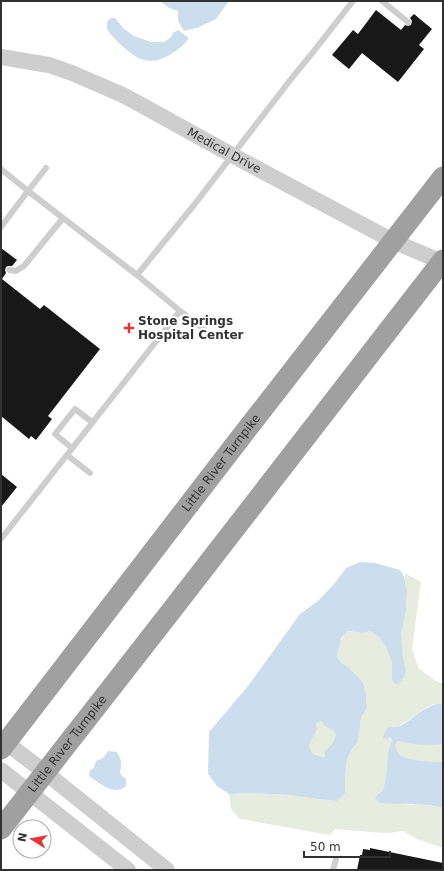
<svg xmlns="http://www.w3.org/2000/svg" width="444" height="871" font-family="'DejaVu Sans',sans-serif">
<rect width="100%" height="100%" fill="#fff"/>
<path fill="#e6eddf" d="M405,573L414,578L421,582L412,649L419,669L436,681L443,684V704C441,704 439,704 436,704C423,706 409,723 394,728L389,737L392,739L388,752L386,776L383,791L378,794L388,803H398L411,805L420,804L443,808V848L417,839L403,831L388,833L369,832L335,829L330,835L240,819L231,809L229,794L250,793L289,795L326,800L337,801L345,794V777L347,760L352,749L358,742L361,718L367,709L366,694L363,682L349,668L341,662L337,655C339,644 339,640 348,631L363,633L370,631L379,637L386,647L392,663V680L397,686L406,669L403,657L400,633L406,611L407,600V590L405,581Z
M321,721L336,734C334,742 331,746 325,751L326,757L313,754L309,746L317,729L316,723Z
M398,741L412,744H443V762C433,762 407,762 400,755C398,753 397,749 395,746Z"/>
<path fill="#ccdeed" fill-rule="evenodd" d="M160,1H229L216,19L197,28L184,31L178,21V11L169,8Z
M111,18H115L124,29L134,36L151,42H164L171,37L173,33L178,30L189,38C184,45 178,50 171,54C148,68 136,59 119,43C116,40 108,32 107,28C107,27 107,23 107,22Z
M360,562L375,563L400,570L404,577L407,590L406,611L401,633L403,657L406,669L404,677L397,686L392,680V663L386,647L379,637L370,631L363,633L348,631L341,638L337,656L341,662L349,668L363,682L366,694L367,709L361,718L358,742L352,749L347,760L345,777V794L337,801L326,800L289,795L250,793L229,794L217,786L208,774L209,732L248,686L300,614L318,601L335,583L346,568ZM321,721C326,728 331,728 336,734C334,742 331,746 325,751V757L313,754L309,746L317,729L316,723Z
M436,704H443V744L426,745L412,744L398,741L395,746C397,749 398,753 400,755C407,761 433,762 443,762V808C422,802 401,805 380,803L375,798L378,794L383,791L386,776L388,752L392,739L389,737L387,739L383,738C384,734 385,729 389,727C401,730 412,717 422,711C426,708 431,706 436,704Z
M108,751L117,752C119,756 122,761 121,764C121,773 117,772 126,779V786C116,797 99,783 89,776L90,770L94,768C97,756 98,762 104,757C106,755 106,753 108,751Z"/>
<path fill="#181818" d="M376,10L401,30L405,25L408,26L411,25L412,21L410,18L414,14L432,29L419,45L424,49L398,82L362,53L349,69L332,55L353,30L358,34Z
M1,248L17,260L12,266H8L6,267L5,270L6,273L2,279L40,309L44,305L100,349L48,416L52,419L36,440L31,436L29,439L1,416Z
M1,474L17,487L1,507Z
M370,848L443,863V870H357L360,855H362L363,849L370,850Z"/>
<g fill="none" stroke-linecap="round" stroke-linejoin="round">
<path stroke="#cecece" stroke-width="6" d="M382,1L408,22
M46,168L28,191L137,275L180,311L204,329
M1,169L28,191L1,227
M9,270L16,271L24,266L63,218
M137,275L154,254L194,205L291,79L310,56L353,1
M72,448L55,434L75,409L92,422
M67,455L90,473
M1,539L180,311
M333,870L336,859"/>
<g stroke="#cecece" stroke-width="16">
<path id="s1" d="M1,57L49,65L72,73L125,96L232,155L393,241L442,262"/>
<path d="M1,739L46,773L167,870"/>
<path d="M1,770L128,870"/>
</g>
<g stroke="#a0a0a0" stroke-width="21">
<path id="s2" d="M1,749L234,446L443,177"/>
<path id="s3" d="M1,829L175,606L443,260"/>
</g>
</g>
<path fill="#e53637" stroke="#fff" stroke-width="1.5" d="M127 322h4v4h4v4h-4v4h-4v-4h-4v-4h4z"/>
<g text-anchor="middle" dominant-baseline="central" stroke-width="4" stroke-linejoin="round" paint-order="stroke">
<g font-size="12" fill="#313131" stroke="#fff">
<text stroke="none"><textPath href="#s1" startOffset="244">Medical Drive</textPath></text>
<text stroke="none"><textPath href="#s2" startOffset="361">Little River Turnpike</textPath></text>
<text stroke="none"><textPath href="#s3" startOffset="108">Little River Turnpike</textPath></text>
</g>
<g font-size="12" font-weight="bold" fill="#313131" stroke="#fff" text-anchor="start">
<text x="138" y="321">Stone Springs<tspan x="138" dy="14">Hospital Center</tspan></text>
</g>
</g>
<rect width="444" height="871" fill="none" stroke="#313131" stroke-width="4"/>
<g transform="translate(32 839) rotate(281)"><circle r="19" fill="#ffffff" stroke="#adadad"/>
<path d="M0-3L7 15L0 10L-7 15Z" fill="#e53637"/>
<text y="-6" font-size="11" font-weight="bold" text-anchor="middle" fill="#313131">N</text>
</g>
<path d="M304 851v6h86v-6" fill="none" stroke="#313131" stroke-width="2"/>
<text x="310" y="851" font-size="12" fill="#313131" stroke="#ffffff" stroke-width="3" paint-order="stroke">50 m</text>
</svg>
